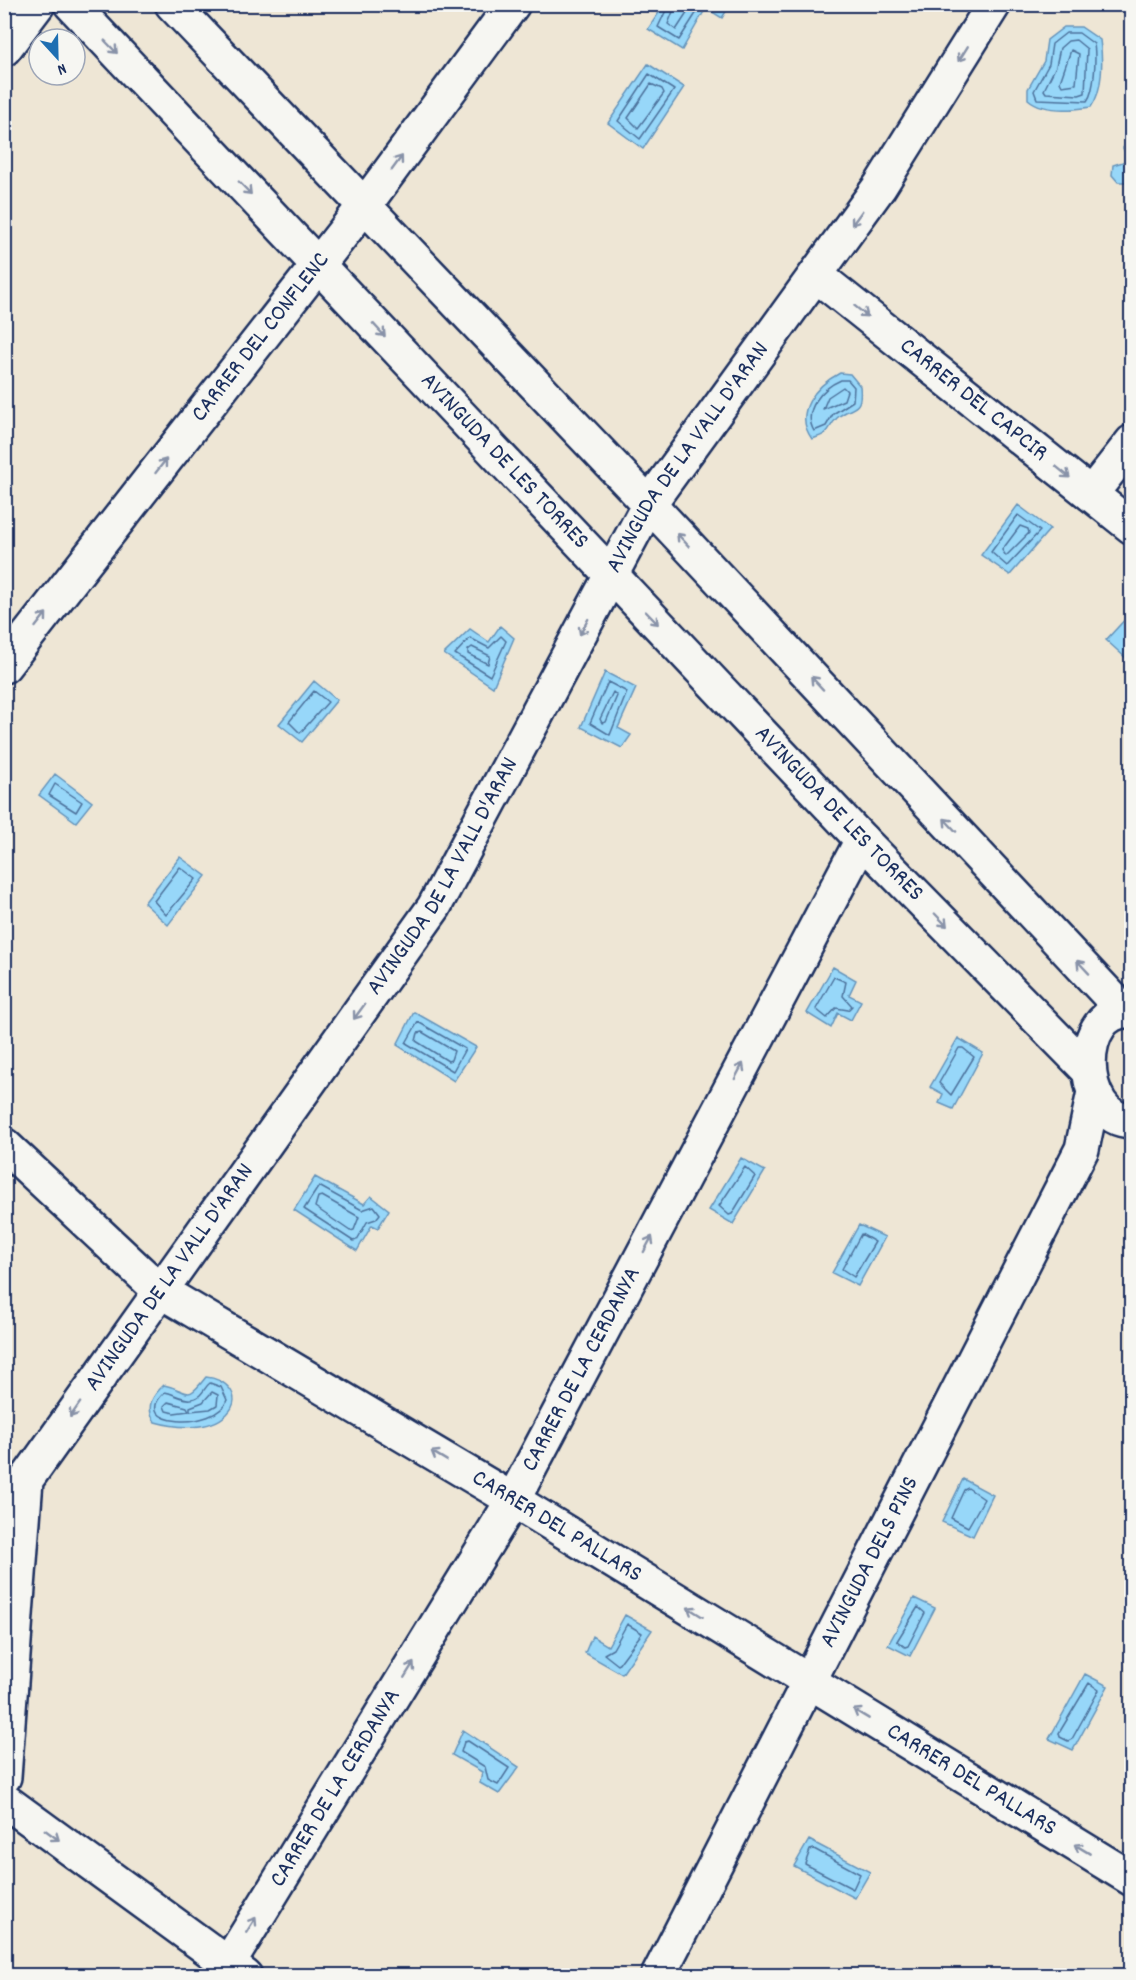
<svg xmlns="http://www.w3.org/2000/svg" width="1136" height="1980" font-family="Dekko,sans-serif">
<rect width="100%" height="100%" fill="#eee6d5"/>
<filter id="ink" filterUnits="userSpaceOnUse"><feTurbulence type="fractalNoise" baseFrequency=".0167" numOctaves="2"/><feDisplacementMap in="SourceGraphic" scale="12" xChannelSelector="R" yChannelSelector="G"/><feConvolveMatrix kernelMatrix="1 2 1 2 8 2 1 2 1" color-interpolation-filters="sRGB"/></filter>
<g filter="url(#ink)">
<path fill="#97d7f9" stroke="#6594bb" stroke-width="1.5" d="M664,5V4L730,5L722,18L706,8L682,50L648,29Z
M1064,27H1081L1100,40C1103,60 1103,91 1091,107C1072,110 1043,112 1028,99V89L1044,61L1047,40Z
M648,64L684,87L643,149L608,123Z
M1131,137V182H1118L1112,175L1113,165L1129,160L1123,148Z
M840,373L850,374L860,386C863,414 851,405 837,418C825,430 834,432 812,439C793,413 815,386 840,373Z
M1018,505L1050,529L1010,575L981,555Z
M1131,613V656L1128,660L1106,640Z
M500,626L514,638L493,687L444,654L470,629L489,642Z
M605,672L636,688L618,728L631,735L622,748L581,727Z
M314,681L337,700L302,742L279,724Z
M55,774L92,802L76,822L39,795Z
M180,857L206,876L168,925L144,903Z
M833,967L856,980L849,995L861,1001L851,1020L838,1013L831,1028L807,1013Z
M414,1012L476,1047L454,1081L397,1045Z
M958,1038L983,1053L953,1109L939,1103L943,1094L930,1087Z
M741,1158L765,1171L733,1224L709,1210Z
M315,1177L364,1204L371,1196L389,1210L378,1228L372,1225L357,1251L294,1210Z
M859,1225L885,1237L858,1286L832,1273Z
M206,1377C224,1378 245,1396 227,1414C210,1431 176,1428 155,1422C145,1407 152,1396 164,1385C190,1390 185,1404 206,1377Z
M963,1479L993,1495L973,1536L942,1522Z
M914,1598L935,1608L910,1656L888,1645Z
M625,1615L652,1630L622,1674L585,1653L592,1636L608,1646Z
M1085,1674L1108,1686L1073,1750L1049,1739Z
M463,1730L519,1767L499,1794L480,1783L482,1772L452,1755Z
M809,1840L870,1872L855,1898L794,1866Z"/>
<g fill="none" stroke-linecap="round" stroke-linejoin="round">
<path stroke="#4d729c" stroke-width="1.5" d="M669,4L658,27L679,40L702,4
M676,4L668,24L676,30L693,4
M1066,33H1079L1094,44C1096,57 1095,91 1087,101L1037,99L1034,91L1049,64L1052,44Z
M1076,40L1087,49L1085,93L1079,95L1046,93L1044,90L1056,66L1060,48L1068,41Z
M1071,50L1079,54L1076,84L1062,86L1060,82Z
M649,74L674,90L640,139L618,121Z
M651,84L662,89L664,93L638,128L628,118Z
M841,380H848L854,387L853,401L833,414L826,426L814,431C802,411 822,388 841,380Z
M843,387L847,391L844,400L823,409L828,397Z
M1018,515L1040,531L1007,566L991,552Z
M1020,526L1028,529L1029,533L1006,556L1002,550Z
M501,636L506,641L490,676L455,654L470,638L489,648Z
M472,647L490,656L488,664L468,654V650Z
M608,682L627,692L610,735L590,723Z
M314,691L328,702L300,733L289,722Z
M613,692L617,696L606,722L602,723L600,719Z
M55,784L82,802L76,812L49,795Z
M180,867L196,879L166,915L154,901Z
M834,977L846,982L843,996L852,1006L848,1010L836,1008L827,1018L816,1009Z
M418,1022L465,1049L453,1071L406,1043Z
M422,1032L454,1051L451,1060L448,1061L416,1041L418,1033Z
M959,1048H963L974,1057L951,1095L939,1083Z
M745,1167L755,1176L732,1214L729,1215L719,1206Z
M319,1186L362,1210L374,1206L380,1214L376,1219L367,1222L357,1240L353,1241L304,1209Z
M322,1196L359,1217L354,1230L350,1231L315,1207L318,1197Z
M861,1234L875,1242L854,1277L842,1269Z
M210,1383L221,1387L227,1400C217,1431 127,1427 165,1392C176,1394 189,1405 200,1395C204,1391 206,1386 210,1383Z
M212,1392L218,1395L217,1405L210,1409L190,1411V1407L203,1402Z
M168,1402L187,1407L189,1411L174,1413L166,1411L164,1406Z
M968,1488L984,1499L968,1527L951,1518L964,1490Z
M918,1607L925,1613L908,1646L905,1647L897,1641Z
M627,1624L642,1633L618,1665L604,1654L613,1649Z
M1089,1683L1099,1690L1072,1739L1068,1741L1060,1737L1059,1733Z
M468,1741L509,1768L498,1785L488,1780L485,1767L461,1752L464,1742Z
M814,1849L860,1874L853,1889L805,1864L810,1850Z"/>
<defs>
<g id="minor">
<path id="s1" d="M71,4L862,840L1089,1071"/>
<path d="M172,4L649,504L1123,1010"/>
<path d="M4,49L38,4"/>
<path id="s2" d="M816,275L1132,527"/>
<path d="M1091,494L1132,442"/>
<path id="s3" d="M4,666L365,205L513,4"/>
<path d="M1132,1011C1074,1005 1076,1121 1132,1121"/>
<path id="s4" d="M4,1145L159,1290L513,1500L1132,1879"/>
<path id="s5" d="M4,1777L26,1480L434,907L649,504L880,186L994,4"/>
<path d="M4,1800L245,1976"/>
<path id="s6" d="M221,1976L513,1500L862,840"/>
<path id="s7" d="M658,1976L1082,1149L1094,1092"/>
</g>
</defs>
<use href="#minor" stroke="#1b2f5e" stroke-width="38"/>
<use href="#minor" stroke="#f6f6f2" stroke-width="33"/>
</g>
<defs><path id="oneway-shaft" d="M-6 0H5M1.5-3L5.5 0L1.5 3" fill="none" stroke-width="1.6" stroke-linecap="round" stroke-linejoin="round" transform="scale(1.5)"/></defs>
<g stroke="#8892a8">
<use href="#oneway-shaft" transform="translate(111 47) rotate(46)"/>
<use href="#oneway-shaft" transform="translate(963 54) rotate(122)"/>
<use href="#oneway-shaft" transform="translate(397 163) rotate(-54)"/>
<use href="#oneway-shaft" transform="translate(245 188) rotate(46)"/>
<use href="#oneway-shaft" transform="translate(857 218) rotate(126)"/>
<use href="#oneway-shaft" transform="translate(861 311) rotate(39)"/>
<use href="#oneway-shaft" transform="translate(379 330) rotate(47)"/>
<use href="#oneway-shaft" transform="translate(161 466) rotate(-52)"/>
<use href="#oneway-shaft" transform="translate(1063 472) rotate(39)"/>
<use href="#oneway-shaft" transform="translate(683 540) rotate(-133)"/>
<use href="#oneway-shaft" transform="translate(652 618) rotate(46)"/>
<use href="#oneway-shaft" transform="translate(41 620) rotate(-52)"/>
<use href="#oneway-shaft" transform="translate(584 627) rotate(118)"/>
<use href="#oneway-shaft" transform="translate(817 683) rotate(-133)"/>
<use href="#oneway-shaft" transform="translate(950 825) rotate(-133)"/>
<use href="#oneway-shaft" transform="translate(941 920) rotate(46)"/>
<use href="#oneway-shaft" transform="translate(1083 967) rotate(-133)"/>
<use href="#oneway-shaft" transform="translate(359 1012) rotate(126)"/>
<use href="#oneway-shaft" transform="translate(739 1071) rotate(-62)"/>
<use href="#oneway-shaft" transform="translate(648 1244) rotate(-62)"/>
<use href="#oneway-shaft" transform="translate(75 1410) rotate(125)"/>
<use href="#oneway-shaft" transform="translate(439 1456) rotate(-149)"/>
<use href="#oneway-shaft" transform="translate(695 1612) rotate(-148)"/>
<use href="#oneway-shaft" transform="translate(409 1670) rotate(-58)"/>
<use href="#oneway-shaft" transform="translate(861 1714) rotate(-149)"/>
<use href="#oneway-shaft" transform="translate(52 1835) rotate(36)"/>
<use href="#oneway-shaft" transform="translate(1082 1849) rotate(-149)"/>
<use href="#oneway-shaft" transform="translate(251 1925) rotate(-58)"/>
</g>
</g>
<g text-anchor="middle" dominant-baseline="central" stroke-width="4.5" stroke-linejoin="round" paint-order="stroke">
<g font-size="24" fill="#1b2f5e" stroke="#f6f6f2">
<text stroke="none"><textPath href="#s3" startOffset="417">CARRER DEL CONFLENC</textPath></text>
<text stroke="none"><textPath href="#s2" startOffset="201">CARRER DEL CAPCIR</textPath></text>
<text stroke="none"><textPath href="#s5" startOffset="1518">AVINGUDA DE LA VALL D'ARAN</textPath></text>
<text stroke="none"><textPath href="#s1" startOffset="630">AVINGUDA DE LES TORRES</textPath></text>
<text stroke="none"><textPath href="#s1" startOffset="1116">AVINGUDA DE LES TORRES</textPath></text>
<text stroke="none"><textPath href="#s5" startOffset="1032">AVINGUDA DE LA VALL D'ARAN</textPath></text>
<text stroke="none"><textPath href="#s5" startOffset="546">AVINGUDA DE LA VALL D'ARAN</textPath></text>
<text stroke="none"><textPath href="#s6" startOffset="706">CARRER DE LA CERDANYA</textPath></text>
<text stroke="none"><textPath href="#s4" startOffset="675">CARRER DEL PALLARS</textPath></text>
<text stroke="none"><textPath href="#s7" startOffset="465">AVINGUDA DELS PINS</textPath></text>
<text stroke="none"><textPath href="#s4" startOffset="1161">CARRER DEL PALLARS</textPath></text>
<text stroke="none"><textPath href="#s6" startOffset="220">CARRER DE LA CERDANYA</textPath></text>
</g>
</g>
<rect width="1136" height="1980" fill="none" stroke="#f6f6f2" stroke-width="24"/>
<rect x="12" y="12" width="1112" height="1956" fill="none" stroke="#1b2f5e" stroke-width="2" filter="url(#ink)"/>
<g transform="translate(57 57) rotate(158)"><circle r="28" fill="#f6f6f2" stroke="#9ea6b7" stroke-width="1.5"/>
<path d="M0-4.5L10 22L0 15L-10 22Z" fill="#1f6fb2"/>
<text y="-9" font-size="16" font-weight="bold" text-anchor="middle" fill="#1b2f5e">N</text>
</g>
</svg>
